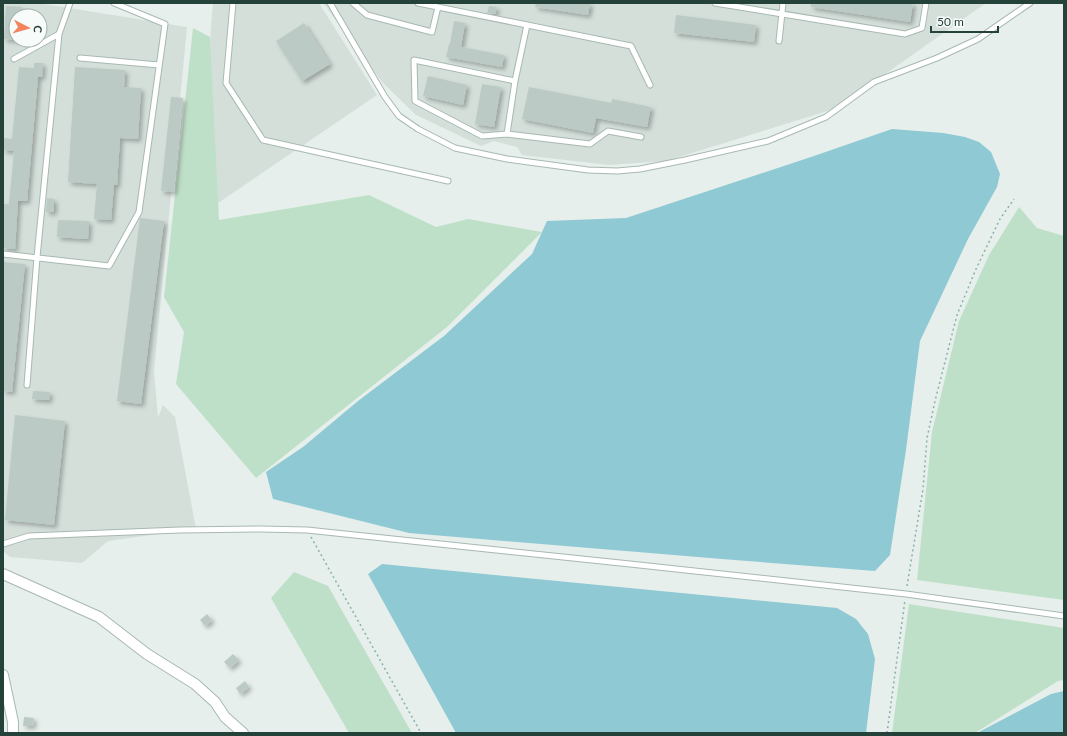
<svg xmlns="http://www.w3.org/2000/svg" width="1067" height="736" font-family="Lato,sans-serif">
<defs>
<filter id="shadow"><feDropShadow dx="3" dy="3" stdDeviation="2" flood-color="#0004"/></filter>
</defs>
<rect width="100%" height="100%" fill="#e6efeb"/>
<path fill="#d4dfda" fill-rule="evenodd" d="M3,3H38L187,27L154,371L158,418L163,405L175,417L196,529L108,541L82,563L10,557L3,551ZM16,16H40V40H16Z
M213,3H319L377,95L196,218Z
M323,3H986L837,108L666,161L609,165L522,155L517,147L494,141L481,146L416,115L383,83Z"/>
<path fill="#bfe0c8" d="M193,28L210,37L219,220L369,195L436,227L468,219L542,232L447,327L256,478L176,384L184,332L164,297Z
M1019,207L1037,228L1064,236V600L917,580L932,432L959,321L989,255Z
M294,572L328,586L412,733H349L271,598Z
M909,604L1064,628V680L1058,681L975,733H892Z"/>
<path fill="#8ec9d4" d="M892,129L943,133L965,137L979,142L991,152L1000,174L997,187L968,239L920,341L906,450L890,555L875,571L722,559L409,533L273,499L266,472L303,447L358,401L444,336L532,254L547,221L626,218L811,157Z
M382,564L837,608L856,619L868,634L875,659L866,733H456L368,574Z
M1064,691V733H977L1051,694Z"/>
<path fill="#bbcac4" filter="url(#shadow)" d="M536,3H590L588,15L535,7Z
M811,3H913L910,22L811,7Z
M6,6L22,7L21,16H16V40L4,39Z
M489,6L497,7L495,14L487,13Z
M676,15L756,25L754,42L674,33Z
M454,21L465,23L461,47L504,55L502,67L446,57L449,44H450Z
M304,23L330,64L302,81L276,41Z
M34,63H43L42,77H38L27,201H18L15,249L3,248V204H9L14,151L3,150V138L12,139L19,67L34,68Z
M75,67L125,70L124,87L141,88L138,139L120,138L117,185H114L111,220L94,219L97,184L68,182Z
M428,76L467,85L463,105L423,96Z
M482,84L501,87L494,127L475,124Z
M529,87L611,103L612,99L651,107L647,127L596,118L593,133L522,119Z
M171,97L183,98L174,192L161,191Z
M47,198L54,199V212H46Z
M140,218L164,221L141,404L117,401Z
M58,220L89,221L88,239L57,237Z
M3,262L25,264L12,392L3,391Z
M33,391L50,392L49,400L32,399Z
M15,415L65,421L54,525L5,520Z
M207,614L212,620L205,626L200,620Z
M233,654L239,660L230,668L224,662Z
M245,681L249,687L240,694L236,688Z
M24,717L34,718L33,726H23Z"/>
<g fill="none" stroke-linecap="round" stroke-linejoin="round">
<defs>
<path id="service" d="M233,3L226,83L263,140L448,181
M330,3L385,97L399,116L418,129L455,148L507,159L588,170L617,171L640,169L685,160L768,141L826,117L874,82L937,58L978,39L1030,3
M353,3L367,15L432,32L438,7
M418,3L631,46L650,85
M715,3L905,34L922,28L926,3
M779,41L783,3
M80,58L159,65
M14,59L59,34
M515,81L414,60L415,101L482,136L507,134L590,144L608,131L641,137
M507,134L515,81L527,25
M3,254L109,266L139,212L165,24L114,3
M27,385L37,257L59,34L70,3
M3,544L29,536L180,530L260,529L307,530L630,564L906,594L1064,616"/>
<path id="minor" d="M3,574L99,617L147,654L195,684L215,702L225,717L243,733
M3,675L13,722V733"/>
</defs>
<use href="#service" stroke="#a8b8b2" stroke-width="7"/>
<use href="#minor" stroke="#a8b8b2" stroke-width="12"/>
<path stroke="#86b3a5" stroke-width="1.5" stroke-dasharray="2 3" stroke-linecap="butt" d="M311,537L421,733
M907,586L923,489L927,438L935,401L957,315L976,269L1000,219L1014,199
M887,733L905,600"/>
<use href="#service" stroke="#fff" stroke-width="5"/>
<use href="#minor" stroke="#fff" stroke-width="10"/>
</g>
<rect width="1067" height="736" fill="none" stroke="#24423a" stroke-width="8"/>
<g transform="translate(28 28) rotate(96)"><circle r="19" fill="#f7fbf9" stroke="#a3b1ad"/>
<path d="M0-3L7 15L0 10L-7 15Z" fill="#f4845f"/>
<text y="-6" font-size="11" font-weight="bold" text-anchor="middle" fill="#24423a">С</text>
</g>
<path d="M931 26v6h67v-6" fill="none" stroke="#24423a" stroke-width="2"/>
<text x="937" y="26" font-size="12" fill="#24423a" stroke="#f7fbf9" stroke-width="3" paint-order="stroke">50 m</text>
</svg>
